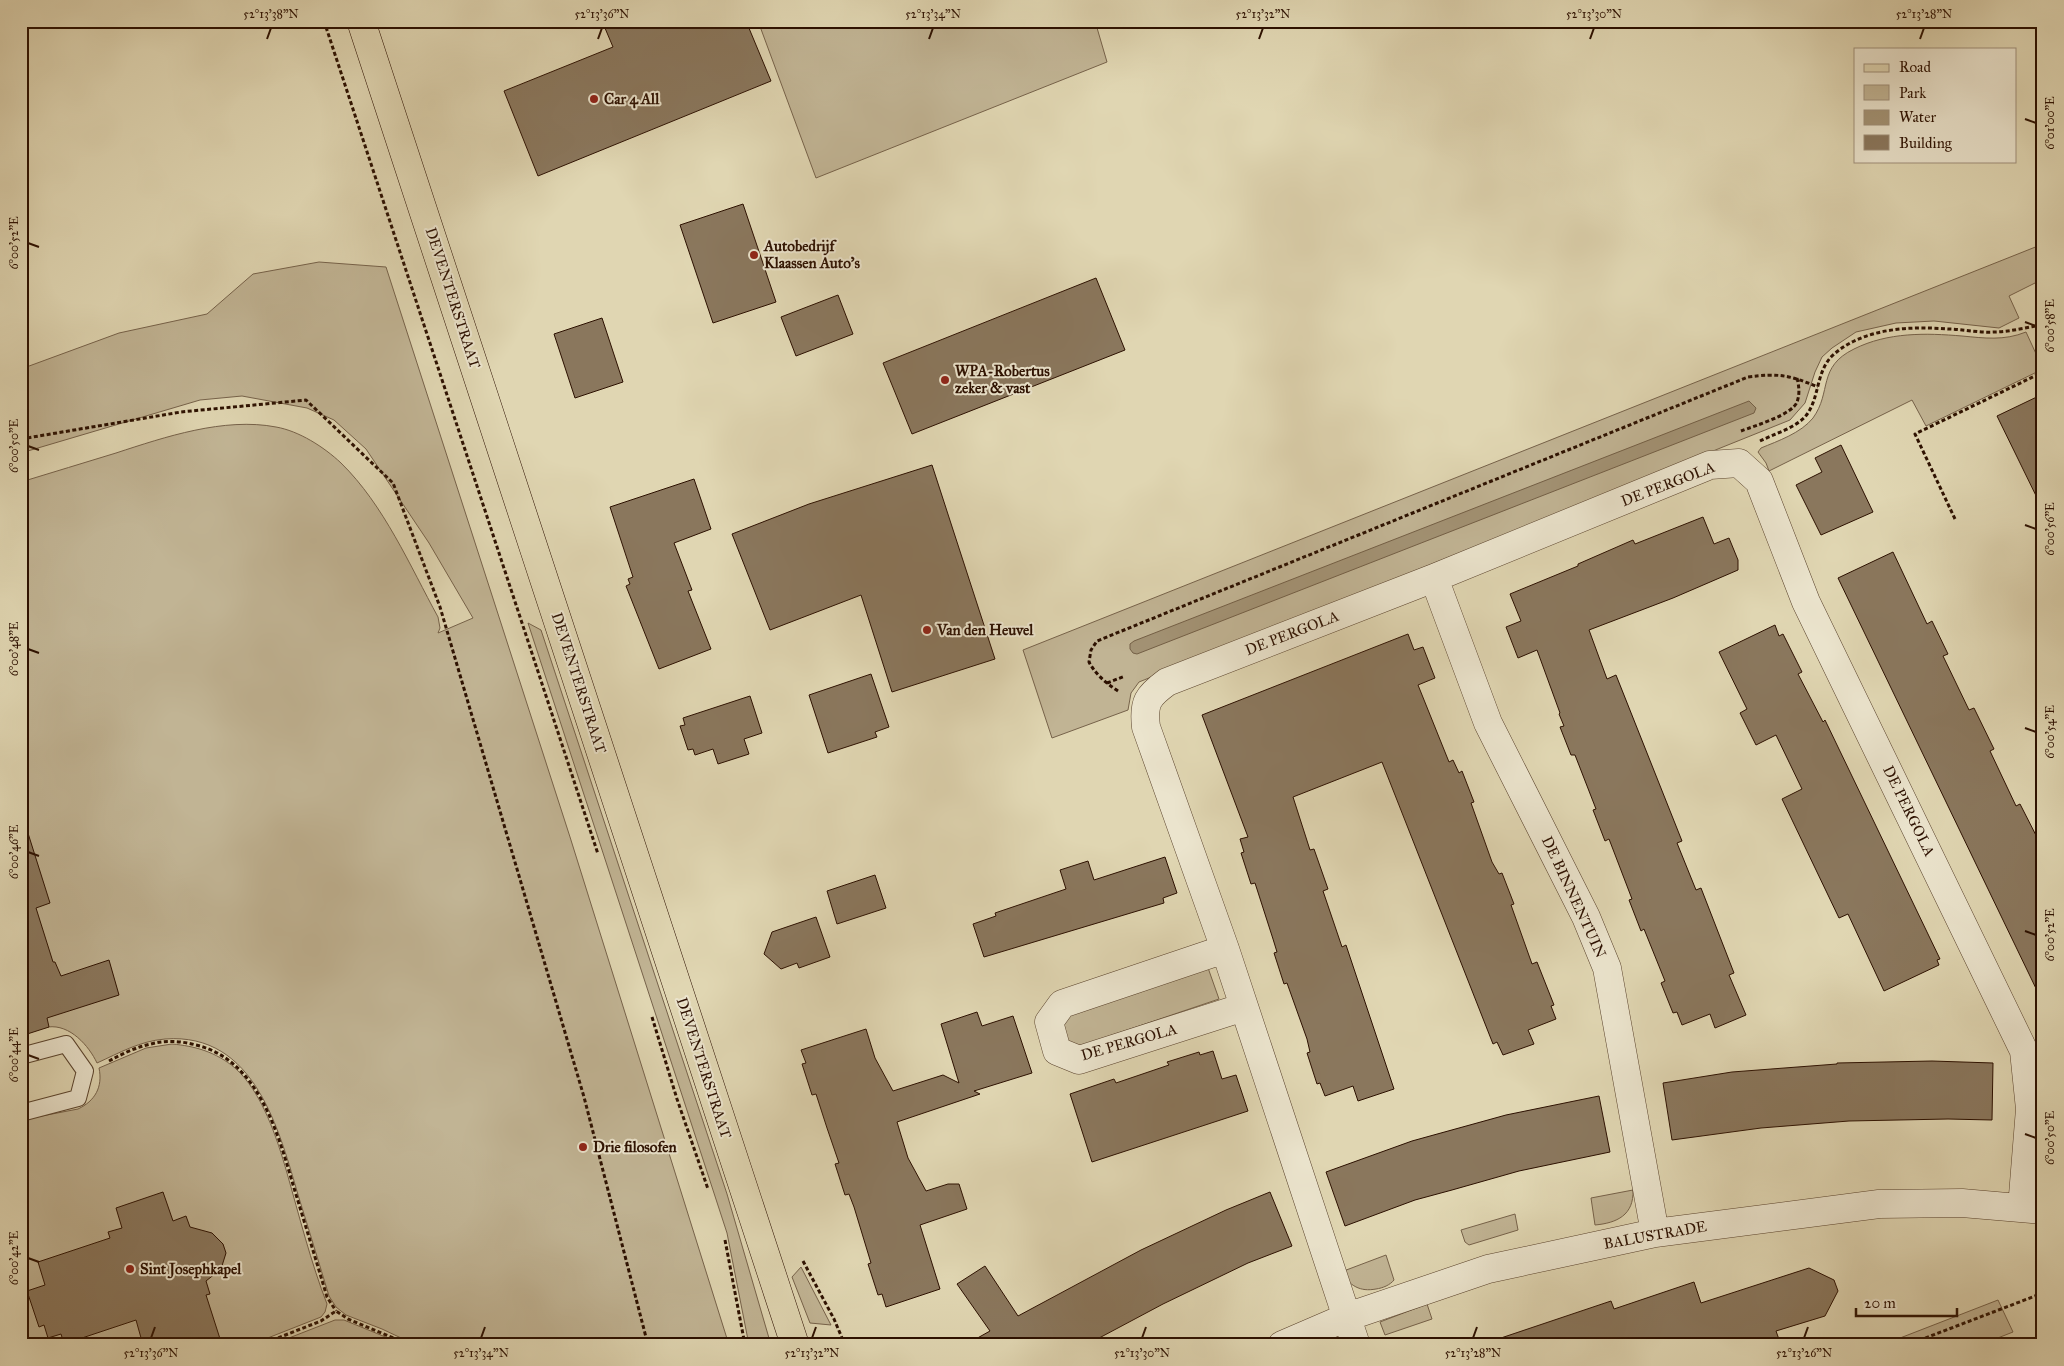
<svg xmlns="http://www.w3.org/2000/svg" width="2064" height="1366" font-family="'IM FELL Great Primer',serif">
<rect width="100%" height="100%" fill="#e0d6b2"/>
<filter id="stains"><feTurbulence type="fractalNoise" baseFrequency=".004" numOctaves="4"/><feColorMatrix values="0 0 0 0 .2 0 0 0 0 .09 0 0 0 0 .02 0 0 0 .5 -.17"/></filter>
<radialGradient id="worn" r=".72"><stop offset=".6" stop-color="#630" stop-opacity="0"/><stop offset="1" stop-color="#630" stop-opacity=".3"/></radialGradient>
<path fill="#c1b494" stroke="#76624a" d="M758,21H1095L1107,62L816,178Z
M2043,244V279L2009,296L2019,318L1999,328L1934,321L1896,323L1856,332L1832,348L1822,357L1815,372L1805,403L1790,420L1139,682L1131,693L1128,710L1052,738L1023,650Z
M319,262L386,267L570,837L729,1345H416L382,1329L346,1315L336,1307L329,1296C319,1263 309,1230 299,1198C279,1130 255,1032 165,1039C140,1041 119,1053 97,1063C89,1046 70,1024 48,1027C39,1029 30,1033 21,1035V482C53,472 84,463 116,453C165,437 224,417 276,427C299,431 324,447 341,463C384,505 410,566 438,617L440,628L438,633L473,618L429,543L366,449L334,420L307,408L242,396L200,400L21,453V369L119,333L207,314L253,274Z
M2026,332L2043,369L1926,426L1912,400L1769,471L1766,463L1758,452L1761,448C1778,441 1801,433 1813,418C1832,392 1817,367 1854,349C1888,332 1926,333 1962,336C1984,338 2004,341 2026,332Z
M528,623L541,630L727,1194L771,1345H749L727,1233Z
M1207,965L1219,999L1077,1047H1068L1059,1022L1063,1015Z
M172,1044C195,1046 216,1052 235,1068C262,1092 277,1138 287,1173C299,1215 311,1263 327,1304L325,1312L321,1317L250,1345H21V1120L78,1109C95,1101 103,1087 99,1068L146,1048Z
M1633,1190C1634,1215 1617,1223 1595,1225L1591,1198Z
M1515,1214L1518,1230L1469,1245L1465,1242L1461,1230Z
M1386,1255L1394,1280C1390,1285 1383,1288 1376,1289C1360,1292 1350,1286 1341,1272Z
M801,1267L831,1325L810,1323L792,1277Z
M1998,1300L2013,1332L1980,1345H1882Z
M1427,1304L1432,1319L1385,1335L1380,1322Z
M335,1320H344L405,1345H271Z"/>
<path fill="#a39375" stroke="#735f46" d="M1749,401L1756,408L1754,413L1137,654L1133,653L1130,649V644L1134,641Z"/>
<path fill="#8a775d" stroke="#2c1000" d="M602,21H746L771,81L538,176L504,91L613,47Z
M743,204L776,302L713,323L680,225Z
M1096,278L1125,350L912,434L883,363Z
M838,295L853,334L796,356L781,317Z
M602,318L623,382L575,398L554,334Z
M2043,394V510L1997,416Z
M1841,445L1873,512L1821,535L1796,485L1822,472L1815,458Z
M932,465L995,659L892,692L861,595L770,630L732,534L809,504Z
M694,479L711,529L674,543L692,590L688,591L711,649L659,669L626,586L630,584L628,579L633,577L610,507Z
M1703,517L1714,544L1729,538L1738,560V570L1673,598L1589,630L1607,679L1616,675L1682,841L1677,843L1696,890L1701,888L1734,973L1729,975L1746,1015L1715,1028L1710,1014L1682,1025L1677,1012L1673,1013L1661,983L1665,981L1644,929L1641,931L1629,900L1632,899L1614,852L1609,839L1605,841L1593,810L1596,809L1575,755H1571L1560,727L1564,726L1559,714L1560,713L1537,650L1518,658L1506,627L1521,621L1510,594L1578,566V564L1633,540L1635,544Z
M1893,552L1927,624L1932,621L1948,654L1943,656L1969,710L1974,708L1994,749L1990,751L2016,806L2020,804L2043,849V1003L1838,578Z
M1775,625L1779,636L1783,634L1802,672L1798,674L1823,722L1825,720L1940,959L1937,960L1939,965L1884,991L1848,914L1839,918L1782,799L1802,789L1776,735L1756,745L1740,713L1747,709L1719,652Z
M1408,634L1414,650L1423,647L1435,678L1418,685L1449,762L1453,760L1459,773L1462,771L1474,802L1471,803L1492,862L1499,874L1502,873L1514,904L1511,905L1532,964L1537,962L1554,1005L1551,1006L1556,1019L1528,1030L1534,1044L1503,1055L1497,1042L1493,1044L1382,762L1293,797L1310,850L1314,849L1328,889L1323,891L1342,947L1346,945L1394,1089L1358,1101L1353,1086L1325,1096L1320,1083L1317,1084L1307,1053L1310,1052L1307,1039L1287,983L1284,984L1274,953L1277,952L1273,939L1255,883L1251,884L1241,853L1244,852L1240,839L1248,837L1202,715Z
M871,674L889,727L875,732L877,737L828,753L809,695Z
M750,696L762,733L744,739L749,754L718,764L713,749L695,755L693,749L688,750L680,726L685,725L683,718Z
M27,830L50,903L36,908L53,962H55L61,976L109,960L119,995L47,1018L49,1027L21,1036V831Z
M1165,857L1177,893L1163,898L1164,903L984,957L973,924L996,916L995,913L1066,889L1060,870L1088,861L1094,880Z
M875,875L886,908L837,924L827,891Z
M816,917L830,957L799,968L797,963L781,969L764,954L772,932Z
M977,1012L982,1026L1013,1016L1032,1073L974,1091L980,1094L897,1122L908,1158L926,1191L948,1184H959L967,1209L920,1225L940,1289L886,1307L882,1294L878,1295L868,1264L871,1263L854,1207L849,1194L845,1195L835,1164L839,1163L827,1128L816,1094L812,1095L802,1064L806,1063L801,1050L866,1029L875,1058L893,1091L943,1075L959,1083L941,1024Z
M1213,1051L1222,1079L1236,1075L1248,1111L1092,1162L1070,1094L1114,1079L1116,1083L1169,1065L1167,1062L1199,1052L1200,1055Z
M1932,1061L1993,1063L1992,1120L1948,1119L1849,1121L1761,1128L1672,1140L1663,1083L1732,1072L1837,1064V1063Z
M1599,1096L1610,1152L1519,1171L1452,1190L1415,1200L1345,1226L1326,1172L1412,1141L1506,1115Z
M163,1192L173,1221L186,1216L190,1227L212,1233L223,1244L226,1253L221,1269L206,1281L210,1294L206,1295L222,1345H143L136,1320L64,1344L61,1334L48,1338L44,1325L39,1327L27,1291L45,1285L38,1262L110,1238L108,1232L122,1228L116,1208Z
M1270,1192L1292,1246L1248,1263L1163,1304L1086,1345H965L990,1331L957,1284L985,1266L1018,1316L1141,1250L1226,1210Z
M1809,1268L1834,1280L1838,1291L1825,1316L1776,1331L1781,1345H1496L1495,1340L1611,1301L1614,1309L1694,1282L1701,1303Z"/>
<g fill="none" stroke-linecap="round" stroke-linejoin="round">
<defs>
<path id="service" d="M21,1056L66,1044L85,1071L78,1098L21,1113"/>
<path id="minor" d="M1434,578L1488,723L1586,917L1607,968L1655,1233
M1225,949L1062,1004L1049,1022L1057,1051L1079,1060L1244,1007
M1282,1345L1347,1317L1488,1269L1655,1233L1879,1204L1962,1203L2043,1210
M1356,1345L1225,949L1146,727C1143,702 1148,696 1167,682L1434,578L1710,465L1739,463L1759,481L1806,602L2024,1051L2030,1109L2022,1208"/>
<path id="primary" d="M361,21L795,1345"/>
</defs>
<use href="#service" stroke="#59422c" stroke-width="18"/>
<use href="#minor" stroke="#59422c" stroke-width="29"/>
<use href="#primary" stroke="#2c1000" stroke-width="29"/>
<path stroke="#2c1000" stroke-width="3" stroke-dasharray="4 2.5" stroke-linecap="butt" d="M324,21L598,854
M1741,431C1754,426 1792,415 1797,402C1800,394 1799,386 1797,378
M21,439L181,412L306,400L393,483L440,607L584,1097L648,1345
M1760,441C1774,434 1792,429 1804,418C1820,401 1815,373 1832,356C1862,328 1909,326 1948,329C1963,329 1978,333 1994,332C2010,332 2027,327 2043,325
M1955,519L1915,434L2043,372
M1107,683L1125,676
M1118,691C1106,683 1096,675 1089,662L1091,650L1097,641L1748,377C1779,373 1789,375 1818,387
M652,1017L677,1099L708,1189
M109,1061C122,1054 136,1047 151,1044C166,1040 181,1041 196,1045C259,1060 278,1134 294,1188C305,1224 316,1260 327,1297L336,1311
M725,1240L745,1345
M803,1261L834,1319L845,1345
M260,1345L321,1321L336,1311L348,1319L410,1345
M1907,1345L2043,1293"/>
<use href="#service" stroke="#ebe4cd" stroke-width="16"/>
<use href="#minor" stroke="#ebe4cd" stroke-width="28"/>
<use href="#primary" stroke="#e0d6b2" stroke-width="28"/>
</g>
<path fill="none" stroke="#2c1000" stroke-width="2" d="M267,39L271,28M598,39L602,28M929,39L933,28M1259,39L1263,28M1590,39L1594,28M1920,39L1924,28M2025,119L2036,123M28,243L39,247M2025,322L2036,326M28,446L39,450M2025,525L2036,529M28,649L39,653M2025,728L2036,732M28,852L39,856M2025,931L2036,935M28,1055L39,1059M2025,1134L2036,1138M28,1258L39,1262M151,1338L155,1327M481,1338L485,1327M812,1338L816,1327M1142,1338L1146,1327M1473,1338L1477,1327M1804,1338L1808,1327"/>
<g fill="#8f2418" stroke="#ebe4cd" stroke-width="2">
<circle cx="594" cy="99" r="5"/>
<circle cx="754" cy="255" r="5"/>
<circle cx="945" cy="380" r="5"/>
<circle cx="927" cy="630" r="5"/>
<circle cx="583" cy="1147" r="5"/>
<circle cx="130" cy="1269" r="5"/>
</g>
<g text-anchor="middle" dominant-baseline="central" stroke-width="4" stroke-linejoin="round" paint-order="stroke">
<g font-size="15" font-weight="bold" fill="#2c1000" stroke="#ebe4cd" text-anchor="start">
<text x="604" y="99">Car 4 All</text>
<text x="764" y="246">Autobedrijf<tspan x="764" dy="17">Klaassen Auto's</tspan></text>
<text x="955" y="371">WPA-Robertus<tspan x="955" dy="17">zeker &amp; vast</tspan></text>
<text x="937" y="630">Van den Heuvel</text>
<text x="593" y="1147">Drie filosofen</text>
<text x="140" y="1269">Sint Josephkapel</text>
</g>
<g font-size="15" fill="#2c1000" stroke="#ebe4cd">
<text transform="translate(453 298) rotate(72)">DEVENTERSTRAAT</text>
<text transform="translate(1668 484) rotate(-21)">DE PERGOLA</text>
<text transform="translate(1292 633) rotate(-21)">DE PERGOLA</text>
<text transform="translate(579 683) rotate(72)">DEVENTERSTRAAT</text>
<text transform="translate(1909 811) rotate(64)">DE PERGOLA</text>
<text transform="translate(1574 897) rotate(65)">DE BINNENTUIN</text>
<text transform="translate(1129 1042) rotate(-16)">DE PERGOLA</text>
<text transform="translate(704 1068) rotate(72)">DEVENTERSTRAAT</text>
<text transform="translate(1655 1235) rotate(-10)">BALUSTRADE</text>
</g>
</g>
<rect width="2064" height="1366" fill="none" stroke="#e0d6b2" stroke-width="55"/>
<rect x="1854" y="48" width="162" height="115" fill="#ebe4cd" stroke="#9f8f7b"/>
<rect x="1864" y="64" width="25" height="8" fill="#e0d6b2" stroke="#9f8f7b"/>
<text x="1899" y="72" font-size="15" fill="#2c1000">Road</text>
<rect x="1864" y="85" width="25" height="15" fill="#c1b494" stroke="#9f8f7b"/>
<text x="1899" y="98" font-size="15" fill="#2c1000">Park</text>
<rect x="1864" y="110" width="25" height="15" fill="#a39375" stroke="#9f8f7b"/>
<text x="1899" y="122" font-size="15" fill="#2c1000">Water</text>
<rect x="1864" y="135" width="25" height="15" fill="#8a775d" stroke="#9f8f7b"/>
<text x="1899" y="148" font-size="15" fill="#2c1000">Building</text>
<path d="M1856 1308v8h101v-8" fill="none" stroke="#2c1000" stroke-width="2.5"/>
<text x="1864" y="1308" font-size="15" fill="#2c1000" stroke="#ebe4cd" stroke-width="4" paint-order="stroke">20 m</text>
<rect x="28" y="28" width="2008" height="1310" fill="none" stroke="#2c1000" stroke-width="2"/>
<g font-size="12" text-anchor="middle" fill="#2c1000">
<text x="271" y="18">52°13'38"N</text>
<text x="602" y="18">52°13'36"N</text>
<text x="933" y="18">52°13'34"N</text>
<text x="1263" y="18">52°13'32"N</text>
<text x="1594" y="18">52°13'30"N</text>
<text x="1924" y="18">52°13'28"N</text>
<text transform="translate(2050 123) rotate(-90)" y="4">6°01'00"E</text>
<text transform="translate(14 243) rotate(-90)" y="4">6°00'52"E</text>
<text transform="translate(2050 326) rotate(-90)" y="4">6°00'58"E</text>
<text transform="translate(14 446) rotate(-90)" y="4">6°00'50"E</text>
<text transform="translate(2050 529) rotate(-90)" y="4">6°00'56"E</text>
<text transform="translate(14 649) rotate(-90)" y="4">6°00'48"E</text>
<text transform="translate(2050 732) rotate(-90)" y="4">6°00'54"E</text>
<text transform="translate(14 852) rotate(-90)" y="4">6°00'46"E</text>
<text transform="translate(2050 935) rotate(-90)" y="4">6°00'52"E</text>
<text transform="translate(14 1055) rotate(-90)" y="4">6°00'44"E</text>
<text transform="translate(2050 1138) rotate(-90)" y="4">6°00'50"E</text>
<text transform="translate(14 1258) rotate(-90)" y="4">6°00'42"E</text>
<text x="151" y="1357">52°13'36"N</text>
<text x="481" y="1357">52°13'34"N</text>
<text x="812" y="1357">52°13'32"N</text>
<text x="1142" y="1357">52°13'30"N</text>
<text x="1473" y="1357">52°13'28"N</text>
<text x="1804" y="1357">52°13'26"N</text>
</g>
<rect width="100%" height="100%" filter="url(#stains)"/>
<rect width="100%" height="100%" fill="url(#worn)"/>
</svg>
